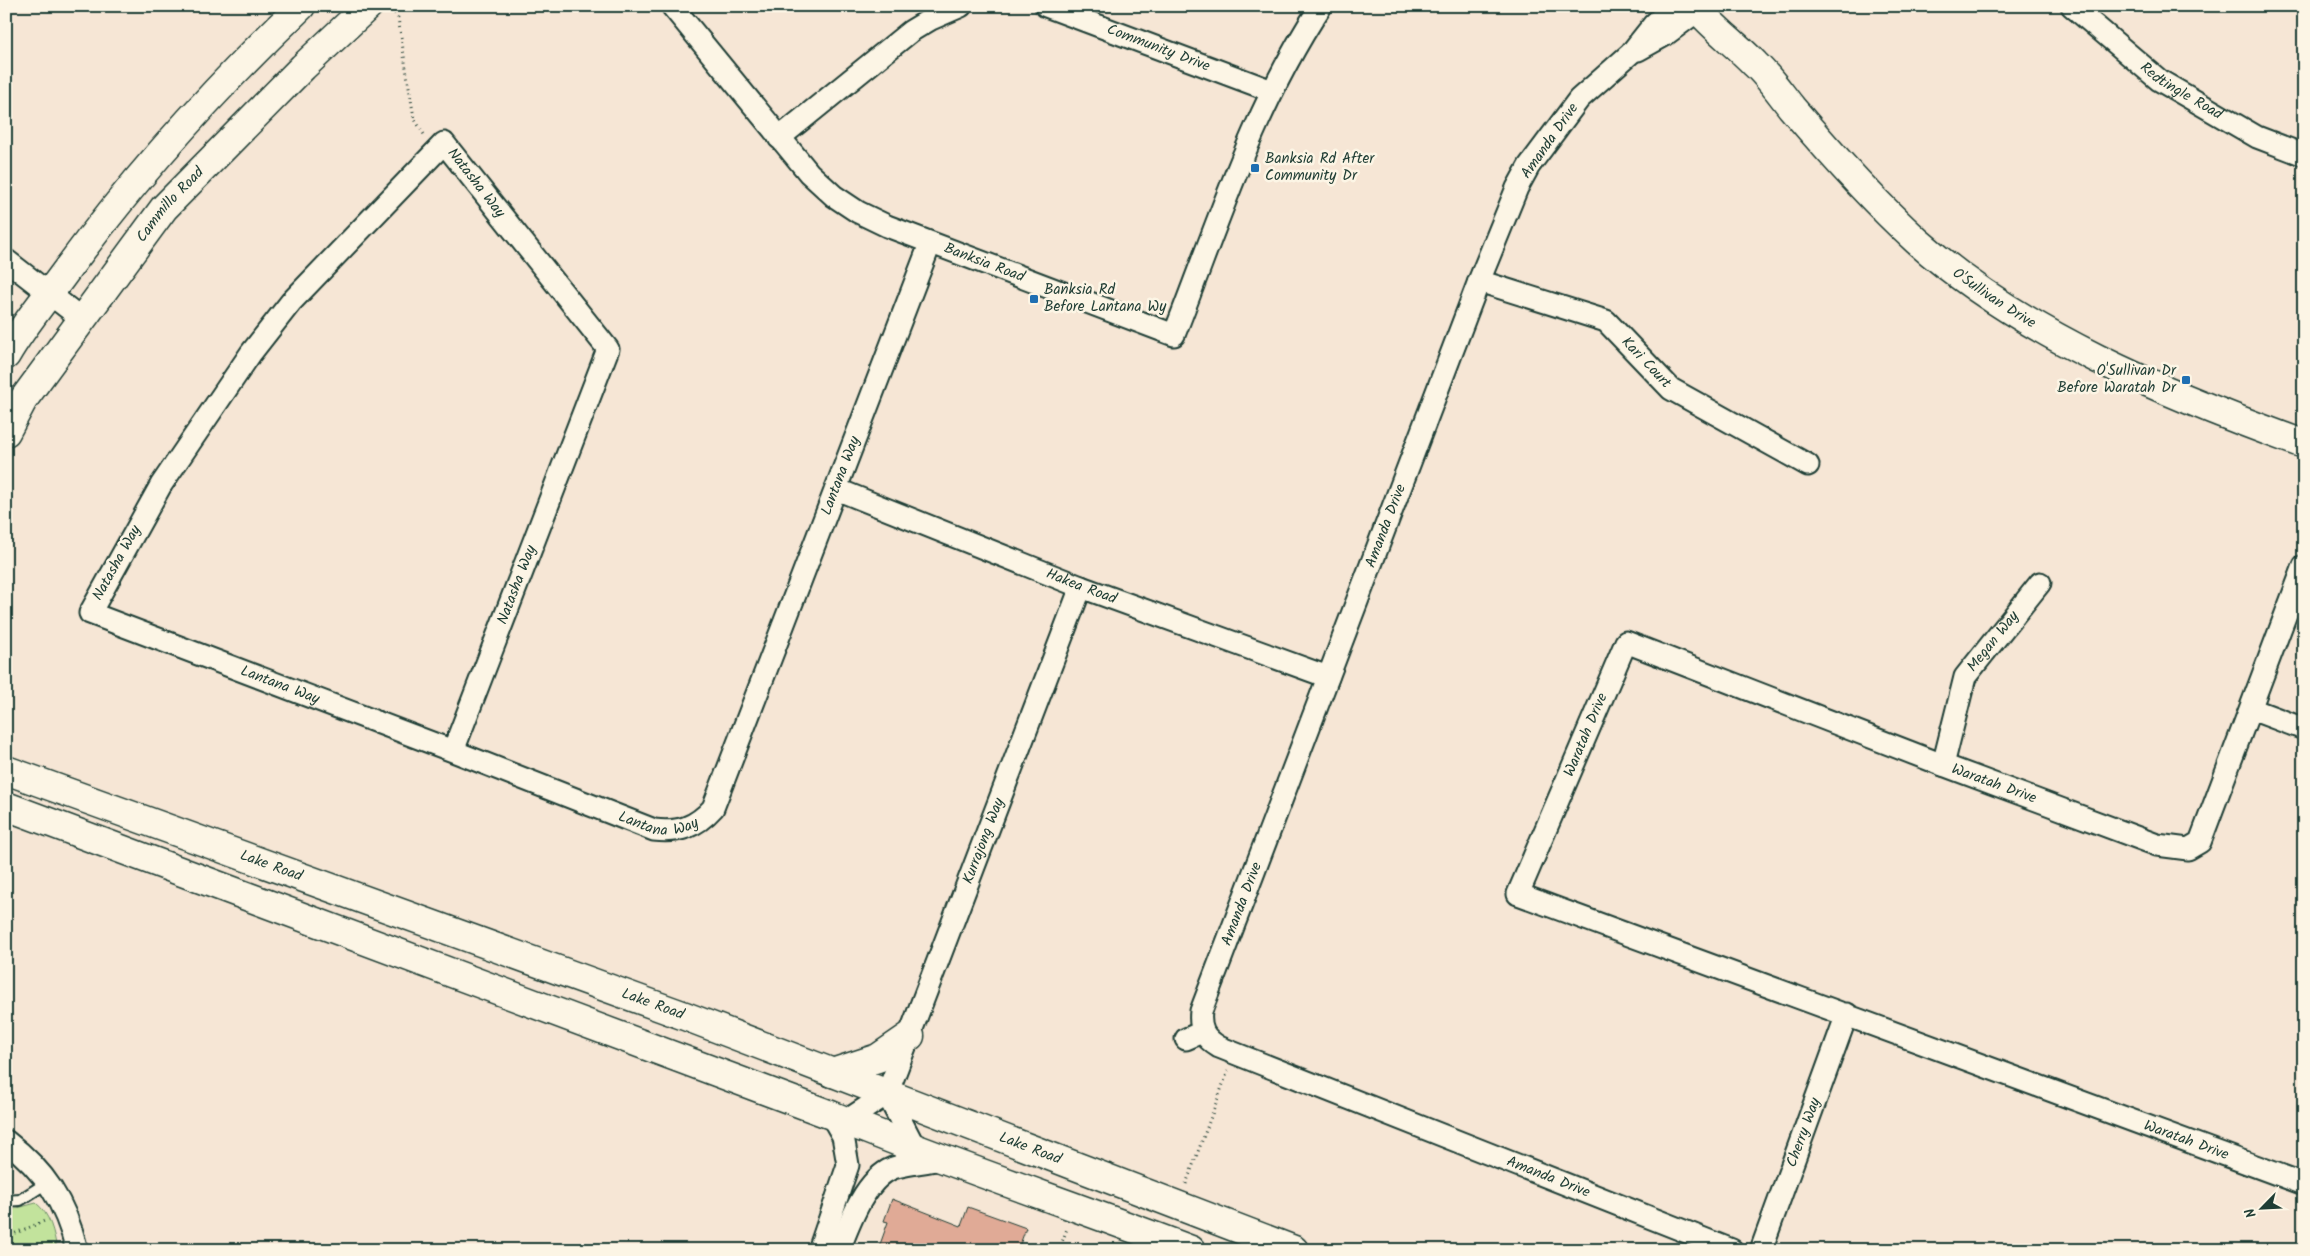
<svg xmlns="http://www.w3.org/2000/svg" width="2310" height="1256" font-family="Kalam,sans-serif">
<rect width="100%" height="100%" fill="#f6e6d5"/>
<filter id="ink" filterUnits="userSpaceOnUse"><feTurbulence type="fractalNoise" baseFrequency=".02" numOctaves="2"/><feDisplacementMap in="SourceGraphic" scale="10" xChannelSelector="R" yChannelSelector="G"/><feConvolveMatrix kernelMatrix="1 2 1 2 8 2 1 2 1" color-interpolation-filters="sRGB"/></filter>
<g filter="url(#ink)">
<path fill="#c2e39c" stroke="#709068" d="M36,1203C50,1214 54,1232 57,1250H6V1208L10,1210Z"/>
<path fill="#e0aa96" stroke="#1f3d34" d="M892,1199L961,1226L968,1207L1026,1228L1018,1250H878L888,1222L884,1221Z"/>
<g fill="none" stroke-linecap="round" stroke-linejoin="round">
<defs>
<path id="lane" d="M6,1201L20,1200L48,1182"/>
<g id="street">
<path id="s1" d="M672,6L809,173L834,196L858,212L887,226L1174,335C1218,223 1254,107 1321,6"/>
<path id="s2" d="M1046,6L1272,91"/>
<path id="s3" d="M1674,6L1654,24L1631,53L1579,99L1529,166L1517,188L1479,281L1201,1011C1199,1029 1204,1038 1219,1047L1732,1250"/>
<path id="s4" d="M2072,6L2159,80L2257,137L2304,155"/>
<path d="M1638,50L1665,35L1704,6"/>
<path d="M779,138L911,31L931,19L961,6"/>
<path d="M6,260L82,319"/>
<path id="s5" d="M1479,281L1606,321L1671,389L1808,465"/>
<path id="s6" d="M836,489L1081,587L1328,677"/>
<path id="s7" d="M2304,566L2200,842L2188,849L2157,845L1943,765L1626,642L1518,894L2304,1184"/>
<path d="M2251,709L2304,729"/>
<path id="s8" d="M453,751L608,349L444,143L291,302L251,353L161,485L90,613L453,751L654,830C679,833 696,827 713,808L930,244"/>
<path id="s9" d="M1943,765L1965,677L2040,583"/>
<path d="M1186,1039L1202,1032"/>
<path d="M887,1094L916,1150"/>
<path id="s10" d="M846,1121L887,1094L1081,587"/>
<path d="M6,1141C45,1171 65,1202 77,1250"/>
<path d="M819,1250L848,1165L843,1136L831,1115"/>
<path d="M839,1250C849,1224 865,1179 893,1168C909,1163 926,1162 943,1159"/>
<path id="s11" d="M1761,1250L1847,1014"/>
</g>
<g id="secondary">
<path id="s12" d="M1695,6C1713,28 1736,44 1755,64C1769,77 1780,93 1792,108C1831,154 1872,200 1917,241C2023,335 2166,394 2298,442H2304"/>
<path d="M6,355C22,327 44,301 63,275C134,178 214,89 301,6"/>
<path id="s13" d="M6,432L23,400L164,208L303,67L368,6"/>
</g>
<g id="primary">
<path id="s14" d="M6,770L685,1016L1294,1250"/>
<path d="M6,806L831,1115C949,1164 1071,1204 1191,1250"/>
<path d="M832,1073L878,1058L910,1036"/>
</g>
</defs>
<use href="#lane" stroke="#1f3d34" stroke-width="14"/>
<use href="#street" stroke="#1f3d34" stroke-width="25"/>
<use href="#secondary" stroke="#1f3d34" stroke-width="31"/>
<use href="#primary" stroke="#1f3d34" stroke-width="31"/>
<path stroke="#1f3d34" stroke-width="3" stroke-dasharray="1 4" stroke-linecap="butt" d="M392,9L398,18L414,118L425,136
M1186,1184L1228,1071
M6,1237L47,1220
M1059,1250L1067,1229"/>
<use href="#lane" stroke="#fcf5e5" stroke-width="10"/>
<use href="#street" stroke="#fcf5e5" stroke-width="21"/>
<use href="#secondary" stroke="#fcf5e5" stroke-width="28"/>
<use href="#primary" stroke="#fcf5e5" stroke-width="28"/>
</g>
</g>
<g fill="#1f6fb2" stroke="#fcf5e5" stroke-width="2">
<rect x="1250" y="163" width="10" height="10" rx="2.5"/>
<rect x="1029" y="294" width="10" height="10" rx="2.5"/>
<rect x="2181" y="375" width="10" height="10" rx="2.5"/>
</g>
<g text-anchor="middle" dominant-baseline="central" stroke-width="5" stroke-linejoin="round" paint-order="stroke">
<g font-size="15" fill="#1f3d34" stroke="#fcf5e5">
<text stroke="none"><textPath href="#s2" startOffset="120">Community Drive</textPath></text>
<text stroke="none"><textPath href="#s4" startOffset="139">Redtingle Road</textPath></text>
<text transform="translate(1550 141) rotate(-55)">Amanda Drive</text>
<text transform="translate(476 183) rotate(52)">Natasha Way</text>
<text stroke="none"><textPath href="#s13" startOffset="281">Cammillo Road</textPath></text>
<text stroke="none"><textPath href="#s1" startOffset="415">Banksia Road</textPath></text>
<text stroke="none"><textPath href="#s12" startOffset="420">O'Sullivan Drive</textPath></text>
<text stroke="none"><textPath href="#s5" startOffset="191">Kari Court</textPath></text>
<text stroke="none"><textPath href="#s8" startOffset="2312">Lantana Way</textPath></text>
<text transform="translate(1386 526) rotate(-69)">Amanda Drive</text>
<text transform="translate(117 563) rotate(-61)">Natasha Way</text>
<text stroke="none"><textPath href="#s8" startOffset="178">Natasha Way</textPath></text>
<text stroke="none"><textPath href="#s6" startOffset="264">Hakea Road</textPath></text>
<text stroke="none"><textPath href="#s9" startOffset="136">Megan Way</textPath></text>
<text stroke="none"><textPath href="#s8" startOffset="1489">Lantana Way</textPath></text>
<text transform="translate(1586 735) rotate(-67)">Waratah Drive</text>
<text transform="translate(1994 784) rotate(20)">Waratah Drive</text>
<text stroke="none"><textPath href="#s8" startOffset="1894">Lantana Way</textPath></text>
<text stroke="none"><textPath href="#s10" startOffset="320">Kurrajong Way</textPath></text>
<text stroke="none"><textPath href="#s14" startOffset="282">Lake Road</textPath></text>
<text transform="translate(1242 904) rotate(-69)">Amanda Drive</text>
<text stroke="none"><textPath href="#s14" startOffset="688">Lake Road</textPath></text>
<text stroke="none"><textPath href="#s11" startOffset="125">Cherry Way</textPath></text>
<text stroke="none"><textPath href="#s7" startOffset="1895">Waratah Drive</textPath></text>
<text stroke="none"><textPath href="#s14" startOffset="1092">Lake Road</textPath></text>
<text stroke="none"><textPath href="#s3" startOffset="1521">Amanda Drive</textPath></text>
</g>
<g font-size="15" fill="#1f3d34" stroke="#fcf5e5" text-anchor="start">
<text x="1265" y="159">Banksia Rd After<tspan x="1265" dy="17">Community Dr</tspan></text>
<text x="1044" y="290">Banksia Rd<tspan x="1044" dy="17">Before Lantana Wy</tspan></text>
<text x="2176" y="371" text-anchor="end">O'Sullivan Dr<tspan x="2176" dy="17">Before Waratah Dr</tspan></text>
</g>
</g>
<rect width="2310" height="1256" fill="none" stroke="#fcf5e5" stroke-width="25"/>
<rect x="12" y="12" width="2285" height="1231" fill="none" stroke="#1f3d34" stroke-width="2" filter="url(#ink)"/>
<g transform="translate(2262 1208) rotate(246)" stroke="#fcf5e5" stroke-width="4" paint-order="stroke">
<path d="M0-4L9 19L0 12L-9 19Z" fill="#1f3d34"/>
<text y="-8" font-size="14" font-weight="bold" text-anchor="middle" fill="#1f3d34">N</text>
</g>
</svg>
